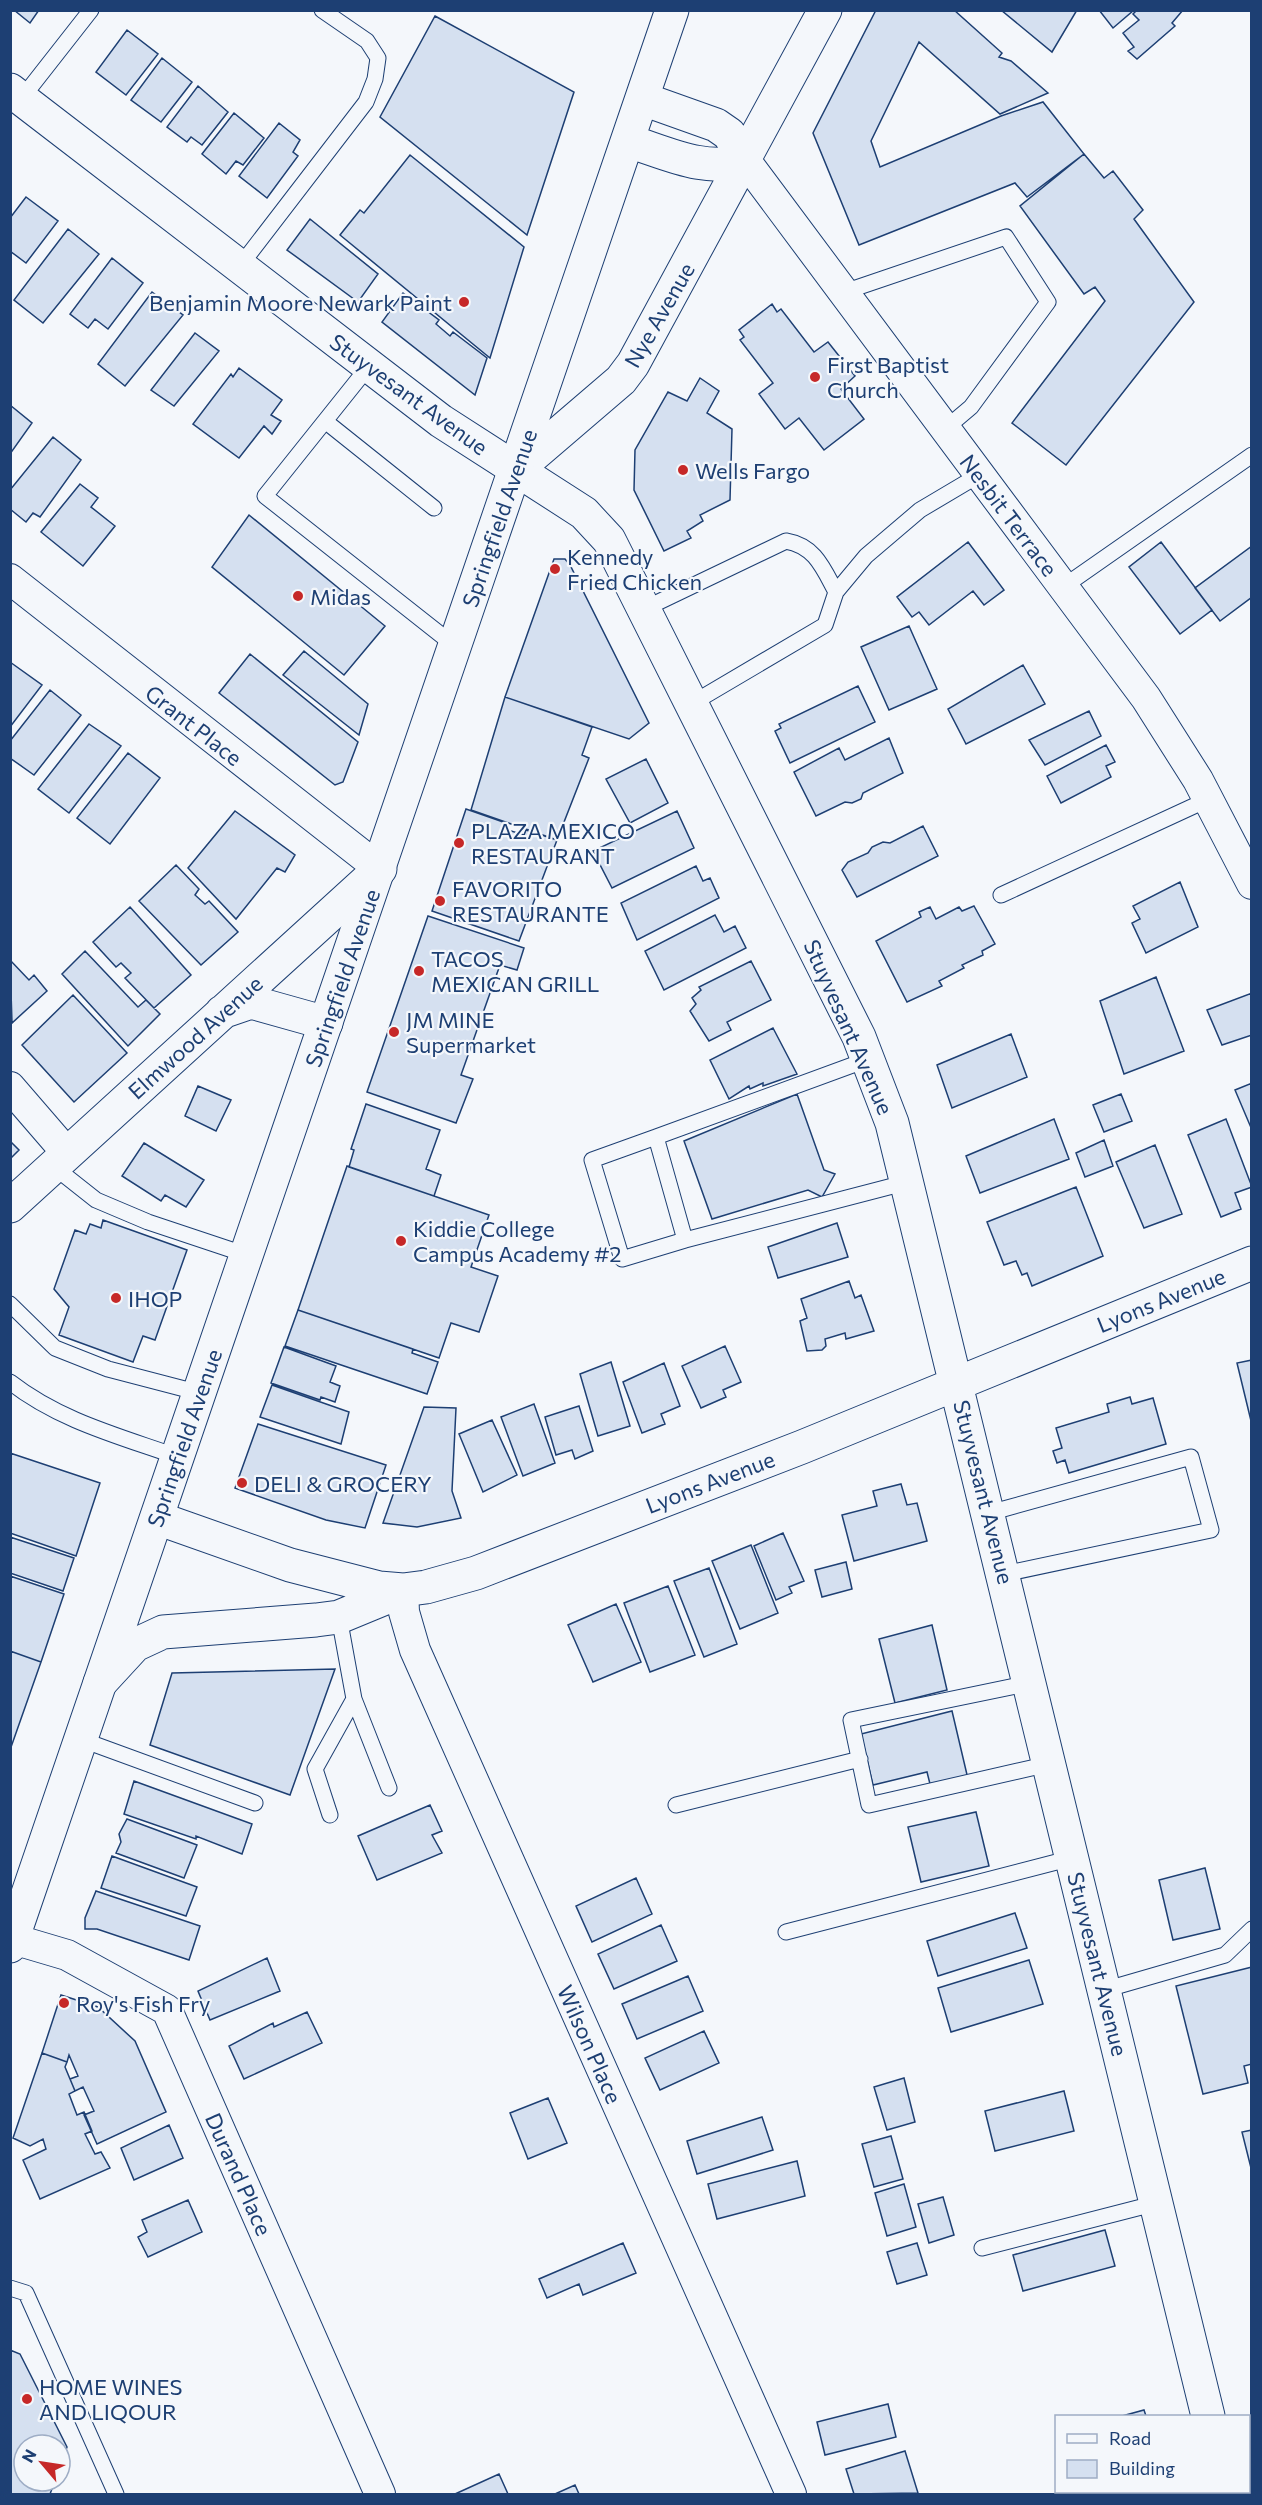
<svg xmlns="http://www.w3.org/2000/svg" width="1262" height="2505" font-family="Commissioner,sans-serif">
<rect width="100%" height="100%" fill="#f4f7fb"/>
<path fill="#d5e0f0" stroke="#1d3f73" stroke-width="1.5" d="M14,10H39L30,23Z
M876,10H954L1002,53L999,57L1011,61L1048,93L1000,114L919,42L871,141L880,167L1001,116L1043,102L1084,154L1027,197L1015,183L859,245L813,133Z
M1001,10H1077L1052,52Z
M1099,10H1134L1113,28Z
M1137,10H1183L1172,23L1175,26L1137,59L1128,51L1134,47L1123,33L1139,20L1133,14Z
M435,16L574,92L527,235L380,117Z
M127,30L158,54L126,95L96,72Z
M162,58L192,82L161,122L131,100Z
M198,86L228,112L202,145L191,137L187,142L167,127Z
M234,113L264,138L243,165L236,161L226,174L202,154Z
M279,123L300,140L293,152L298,156L267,198L239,176Z
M1084,154L1104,178L1113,171L1143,210L1134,219L1194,302L1066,465L1012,423L1105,301L1095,287L1084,294L1020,206Z
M410,155L524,247L490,358L340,235L360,210L364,213Z
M26,197L58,221L26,263L10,251V218Z
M310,219L378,274L358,302L287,250Z
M68,229L99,254L43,323L14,300Z
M112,258L143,283L108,329L95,319L88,328L70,314Z
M152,292L183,315L125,386L98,364Z
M403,293L439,320L436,324L450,336L453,332L487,358L475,395L382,322Z
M772,304L777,312L781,309L814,352L828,342L855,376L841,389L864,419L824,450L799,418L785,429L759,394L773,383L740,340L744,337L739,330Z
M195,333L219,351L174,406L151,390Z
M239,368L282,400L271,415L281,421L272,434L264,426L239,458L193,424L231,374L233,377Z
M700,378L719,391L707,413L732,429L730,500L700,515L703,521L687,531L691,538L664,551L634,490L635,450L668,392L687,401Z
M10,405L32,423L10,454Z
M53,437L81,460L40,517L33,513L26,522L10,509V490Z
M80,484L98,498L91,507L115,526L83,566L41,532Z
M249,515L385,626L344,675L212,567Z
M968,542L1004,590L984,605L973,591L929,625L919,612L912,617L897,597Z
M1161,542L1212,610L1180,634L1129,567Z
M1252,546V597L1220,621L1195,588Z
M554,559H565L570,565L649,723L629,739L505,697Z
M909,626L937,689L889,710L861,647Z
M304,651L368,704L359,735L283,675Z
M250,654L358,742L343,782L335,785L219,693Z
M10,662L42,685L10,727Z
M1023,665L1045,704L966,744L948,709Z
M858,686L875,722L790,763L775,731L781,728L779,724Z
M50,690L81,715L34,775L10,758V741Z
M505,697L592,727L582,755L589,758L557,840L471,810Z
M1089,711L1101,736L1045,765L1029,740Z
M89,724L121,746L69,813L38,789Z
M889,738L903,773L863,793L861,799L852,803L845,802L816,816L794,772L839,748L845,760Z
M1106,745L1115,762L1106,766L1111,777L1061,803L1047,776Z
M128,753L160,778L110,844L77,818Z
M646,759L668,803L630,823L606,779Z
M466,809L506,823L505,829L524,835L526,830L557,840L519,941L432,911Z
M235,811L295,855L285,872L277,868L236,919L188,868Z
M677,811L694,848L612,888L593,851Z
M923,826L938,856L857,897L842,870L848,862L868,853L872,847L883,842L890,843Z
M176,865L199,889L195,895L205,904L209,901L238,932L201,965L139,901Z
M696,866L703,881L710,878L719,898L637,940L621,903Z
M1180,882L1198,927L1146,953L1132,923L1140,919L1133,906Z
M974,906L995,944L982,951L983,955L962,965L964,968L939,981L942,986L907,1002L876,941L921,917L919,912L930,907L936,919L959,907L962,911Z
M130,907L191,975L154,1008L125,978L131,973L121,963L116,967L93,942Z
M715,915L724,932L735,926L746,948L664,990L645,951Z
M428,916L524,948L517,970L500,965L461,1075L473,1079L456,1123L367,1092Z
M85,951L138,1007L146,1000L160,1014L128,1046L62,974Z
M10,960L29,980L34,975L47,991L12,1023Z
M751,961L771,1000L727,1022L731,1030L709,1041L690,1011L696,1004L692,998L701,990L699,987Z
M1156,977L1184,1051L1124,1074L1100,1001Z
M1252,993V1035L1222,1045L1207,1010Z
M73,995L127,1053L74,1102L22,1045Z
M773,1028L797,1074L763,1086V1083L750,1089L749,1086L729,1099L710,1060Z
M1011,1034L1027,1077L952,1108L937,1065Z
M1252,1083V1130L1235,1090Z
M198,1086L231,1100L216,1131L185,1116Z
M797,1094L824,1170L835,1174L822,1197L808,1190L712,1219L684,1141Z
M1121,1094L1132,1121L1104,1132L1093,1105Z
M366,1104L440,1130L426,1169L441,1175L434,1196L349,1167L354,1150L351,1149Z
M1054,1119L1069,1159L980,1193L966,1156Z
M1226,1119L1252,1187L1235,1193L1241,1209L1221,1217L1188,1135Z
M1104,1140L1113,1166L1085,1177L1076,1153Z
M10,1141L19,1150L10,1159Z
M144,1143L204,1180L186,1207L165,1195L161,1201L122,1176Z
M1155,1145L1182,1214L1144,1228L1116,1162Z
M347,1166L489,1215L471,1267L498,1276L479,1332L451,1323L439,1358L298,1310Z
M1076,1187L1103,1256L1032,1286L1027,1273L1022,1275L1016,1261L1004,1265L987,1222Z
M103,1220L187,1250L155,1340L143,1336L133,1362L59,1335L69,1307L54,1289L75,1230L86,1234L90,1224L101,1228Z
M837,1223L848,1257L778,1278L768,1247Z
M849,1281L855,1298L861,1295L874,1331L846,1339L845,1333L825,1339L826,1346L822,1350L807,1351L800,1321L807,1318L801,1299Z
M298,1310L413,1349L412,1353L438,1362L427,1394L285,1346Z
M725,1346L741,1382L723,1390L726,1397L701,1408L682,1366Z
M284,1347L336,1366L330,1382L340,1386L335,1402L321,1397L320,1400L271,1383Z
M1252,1360V1425L1237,1363Z
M611,1362L630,1426L598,1436L580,1374Z
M664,1363L680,1406L661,1414L665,1424L642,1433L623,1382Z
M272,1385L349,1412L341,1444L260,1417Z
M1130,1397L1132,1404L1153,1398L1166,1444L1069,1473L1065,1460L1057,1463L1053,1451L1062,1448L1056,1428L1109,1412L1107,1404Z
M534,1404L555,1463L523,1476L501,1417Z
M579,1406L593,1451L575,1459L572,1450L556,1455L545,1417Z
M424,1407L456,1408L452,1491L461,1518L417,1527L383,1523Z
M492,1420L517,1475L483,1492L459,1434Z
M258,1424L386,1465L365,1528L326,1520L235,1488Z
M10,1453L100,1483L76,1556L10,1533Z
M901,1484L907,1505L917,1503L927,1541L854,1561L842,1515L877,1506L873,1491Z
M783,1533L804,1581L789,1587L792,1593L776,1600L754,1546Z
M10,1537L74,1558L63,1591L10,1573Z
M751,1545L778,1613L740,1629L712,1561Z
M846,1562L852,1589L822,1597L815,1570Z
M709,1568L737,1644L704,1657L674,1581Z
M10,1576L64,1594L41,1662L10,1651Z
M668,1586L695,1655L650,1672L624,1603Z
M616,1604L641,1662L593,1682L568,1625Z
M932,1625L947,1690L895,1703L879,1639Z
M10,1651L41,1662L10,1750Z
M335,1669L290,1795L150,1745L172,1673Z
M952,1711L968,1779L931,1788L927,1772L873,1785L861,1734Z
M134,1781L252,1824L242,1854L196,1836V1839L124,1814Z
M430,1805L442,1831L432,1835L442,1853L377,1880L358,1836Z
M976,1812L989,1866L921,1882L908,1827Z
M127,1819L197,1845L184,1878L116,1853L121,1842L119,1834Z
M112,1856L197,1887L186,1916L101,1888Z
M1205,1868L1220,1929L1173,1940L1159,1880Z
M636,1878L652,1914L592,1942L576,1906Z
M96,1891L200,1926L189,1960L97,1929H85V1918Z
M1015,1913L1027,1948L938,1976L927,1941Z
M661,1925L677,1961L614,1989L598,1954Z
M267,1958L280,1991L210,2020L198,1991Z
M1029,1960L1043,2004L951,2032L938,1988Z
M1252,1967V2064L1244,2066L1248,2083L1203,2094L1176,1986Z
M688,1976L703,2011L637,2039L622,2004Z
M61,1995L98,2007L135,2041L166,2112L97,2144L84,2115L94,2111L83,2087L75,2091L70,2079L78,2076L69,2055L67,2062L42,2053Z
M307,2012L322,2043L244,2079L229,2046L273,2023L274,2027Z
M704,2031L719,2063L660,2090L645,2058Z
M42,2053L67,2062L65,2067L75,2091L69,2094L77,2115L84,2112L92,2131L85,2134L95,2154L101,2152L110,2168L40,2199L23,2160L46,2149L43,2139L30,2146L13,2138Z
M904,2078L915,2122L887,2130L874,2087Z
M1064,2091L1074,2131L995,2151L985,2111Z
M548,2098L567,2143L528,2159L510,2113Z
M762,2117L773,2150L697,2174L687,2141Z
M169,2125L183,2158L134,2180L121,2148Z
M1252,2130V2172L1242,2132Z
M891,2136L903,2179L874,2187L862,2144Z
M797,2161L805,2196L717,2219L708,2184Z
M904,2184L916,2227L887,2236L875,2193Z
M943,2197L954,2235L929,2243L918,2204Z
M188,2200L202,2232L148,2257L138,2237L147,2232L142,2220Z
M1105,2230L1115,2266L1023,2291L1013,2255Z
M623,2243L636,2273L583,2295L579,2284L547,2298L539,2279Z
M917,2243L927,2275L897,2284L887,2252Z
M10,2350L20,2354L67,2447L60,2466V2445H24V2481H55L50,2494H10Z
M888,2404L896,2437L825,2455L817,2422Z
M1144,2410L1146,2416H1122Z
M905,2451L918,2493L854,2494L846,2469Z
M499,2474L508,2494H455Z
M575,2485L579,2494H555Z"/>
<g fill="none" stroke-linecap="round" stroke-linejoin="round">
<defs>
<path id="lane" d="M22,98L91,10
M240,266L366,102L375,79L378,58L367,41L322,10
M844,292L1006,237L1048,302L971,407L945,429
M369,366L265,496L455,646
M325,421L434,508
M1063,587L1252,455
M836,592L866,556L920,510L979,475
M644,609L786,541C815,546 823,568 836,592L825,625L691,704
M1001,895L1209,799
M869,1059L656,1137L685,1240L908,1182
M656,1137L592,1160L622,1259L685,1240
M53,1166L96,1200L148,1222L247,1255
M10,1304L55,1348L108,1369L200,1393
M10,1382C60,1421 119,1436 178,1457
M989,1513L1191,1457L1211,1530L1004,1574
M339,1617L354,1699L389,1788
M1030,1683L851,1720L869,1805L1049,1764
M80,1739L255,1803
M676,1805L860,1759
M330,1815L315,1769L354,1699
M786,1932L1072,1858
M1104,1990L1225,1955L1252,1929
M982,2248L1157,2203
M10,2288L26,2293L116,2494"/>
<path id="street" d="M745,160L1146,698L1198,780L1252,884
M10,579L380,869
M10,1087L67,1153
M403,1590L404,1612L415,1650L791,2494
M13,1939L67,1955L167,2010L380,2494"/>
<path id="secondary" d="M10,90L441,421L584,513L609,540L859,1037L892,1123L1208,2416
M643,99L716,125L729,134L745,160
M628,141C667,153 705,173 745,160
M516,470L621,380L633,364L825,10
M222,1012L251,1002L326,1023
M10,1206L380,869
M157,1518L290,1565L379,1588L403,1590L426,1587L476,1573L802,1447L1252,1263
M100,1683L135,1645L163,1632L316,1620L339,1617L402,1591
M1226,2492L1227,2494"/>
<path id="primary" d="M10,1946L672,10"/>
</defs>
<use href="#lane" stroke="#1d3f73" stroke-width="17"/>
<use href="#street" stroke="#1d3f73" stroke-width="32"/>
<use href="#secondary" stroke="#1d3f73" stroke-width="35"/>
<use href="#primary" stroke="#1d3f73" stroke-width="35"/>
<use href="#lane" stroke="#f4f7fb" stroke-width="15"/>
<use href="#street" stroke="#f4f7fb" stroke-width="30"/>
<use href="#secondary" stroke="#f4f7fb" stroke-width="33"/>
<use href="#primary" stroke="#f4f7fb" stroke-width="33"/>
</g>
<g fill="#c62828" stroke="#f4f7fb" stroke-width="2">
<circle cx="464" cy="302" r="6"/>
<circle cx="815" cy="377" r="6"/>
<circle cx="683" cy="470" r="6"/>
<circle cx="555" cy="569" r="6"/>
<circle cx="298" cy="596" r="6"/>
<circle cx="459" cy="843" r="6"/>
<circle cx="440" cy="901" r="6"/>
<circle cx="419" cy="971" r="6"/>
<circle cx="394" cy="1032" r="6"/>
<circle cx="401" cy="1241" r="6"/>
<circle cx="116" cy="1298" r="6"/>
<circle cx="242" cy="1483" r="6"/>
<circle cx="64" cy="2003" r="6"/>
<circle cx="27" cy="2399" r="6"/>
</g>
<g text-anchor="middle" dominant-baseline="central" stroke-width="4.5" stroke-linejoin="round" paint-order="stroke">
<g font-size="22" fill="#1d3f73" stroke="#f4f7fb" text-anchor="start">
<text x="452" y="302" text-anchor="end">Benjamin Moore Newark Paint</text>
<text x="827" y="364">First Baptist<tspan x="827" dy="25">Church</tspan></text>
<text x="695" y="470">Wells Fargo</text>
<text x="567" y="556">Kennedy<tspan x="567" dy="25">Fried Chicken</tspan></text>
<text x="310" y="596">Midas</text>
<text x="471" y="830">PLAZA MEXICO<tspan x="471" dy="25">RESTAURANT</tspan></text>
<text x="452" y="888">FAVORITO<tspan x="452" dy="25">RESTAURANTE</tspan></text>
<text x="431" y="958">TACOS<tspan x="431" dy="25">MEXICAN GRILL</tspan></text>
<text x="406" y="1019">JM MINE<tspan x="406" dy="25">Supermarket</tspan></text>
<text x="413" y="1228">Kiddie College<tspan x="413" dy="25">Campus Academy #2</tspan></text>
<text x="128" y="1298">IHOP</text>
<text x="254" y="1483">DELI &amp; GROCERY</text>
<text x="76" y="2003">Roy's Fish Fry</text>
<text x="39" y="2386">HOME WINES<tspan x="39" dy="25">AND LIQOUR</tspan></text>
</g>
<g font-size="22" fill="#1d3f73" stroke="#f4f7fb">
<text transform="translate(659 315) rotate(-60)">Nye Avenue</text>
<text transform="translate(409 394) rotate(36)">Stuyvesant Avenue</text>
<text transform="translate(1009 515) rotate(53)">Nesbit Terrace</text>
<text transform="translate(499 518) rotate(-71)">Springfield Avenue</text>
<text transform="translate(194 725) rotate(38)">Grant Place</text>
<text transform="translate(342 978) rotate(-71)">Springfield Avenue</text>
<text transform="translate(849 1027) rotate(66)">Stuyvesant Avenue</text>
<text transform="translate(195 1037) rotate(-42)">Elmwood Avenue</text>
<text transform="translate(1161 1300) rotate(-22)">Lyons Avenue</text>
<text transform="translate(184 1438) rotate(-71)">Springfield Avenue</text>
<text transform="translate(710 1482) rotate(-21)">Lyons Avenue</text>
<text transform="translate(984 1492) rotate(76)">Stuyvesant Avenue</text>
<text transform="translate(1098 1964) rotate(76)">Stuyvesant Avenue</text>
<text transform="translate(590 2044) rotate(66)">Wilson Place</text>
<text transform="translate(239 2174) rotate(66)">Durand Place</text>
</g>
</g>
<rect width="1262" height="2505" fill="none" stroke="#1d3f73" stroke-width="24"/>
<rect x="1055" y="2415" width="195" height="78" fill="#f4f7fb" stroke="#9eadc5" stroke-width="1.5"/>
<rect x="1067" y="2434" width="30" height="9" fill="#f4f7fb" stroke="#9eadc5" stroke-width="1.5"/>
<text x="1109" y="2445" font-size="18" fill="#1d3f73">Road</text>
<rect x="1067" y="2460" width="30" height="18" fill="#d5e0f0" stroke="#9eadc5" stroke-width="1.5"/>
<text x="1109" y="2475" font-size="18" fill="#1d3f73">Building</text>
<g transform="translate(42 2463) rotate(299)"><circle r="28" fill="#f4f7fb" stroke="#9eadc5" stroke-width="1.5"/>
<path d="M0-4.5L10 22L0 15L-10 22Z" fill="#c62828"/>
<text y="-9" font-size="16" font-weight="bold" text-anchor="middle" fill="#1d3f73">N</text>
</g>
</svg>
